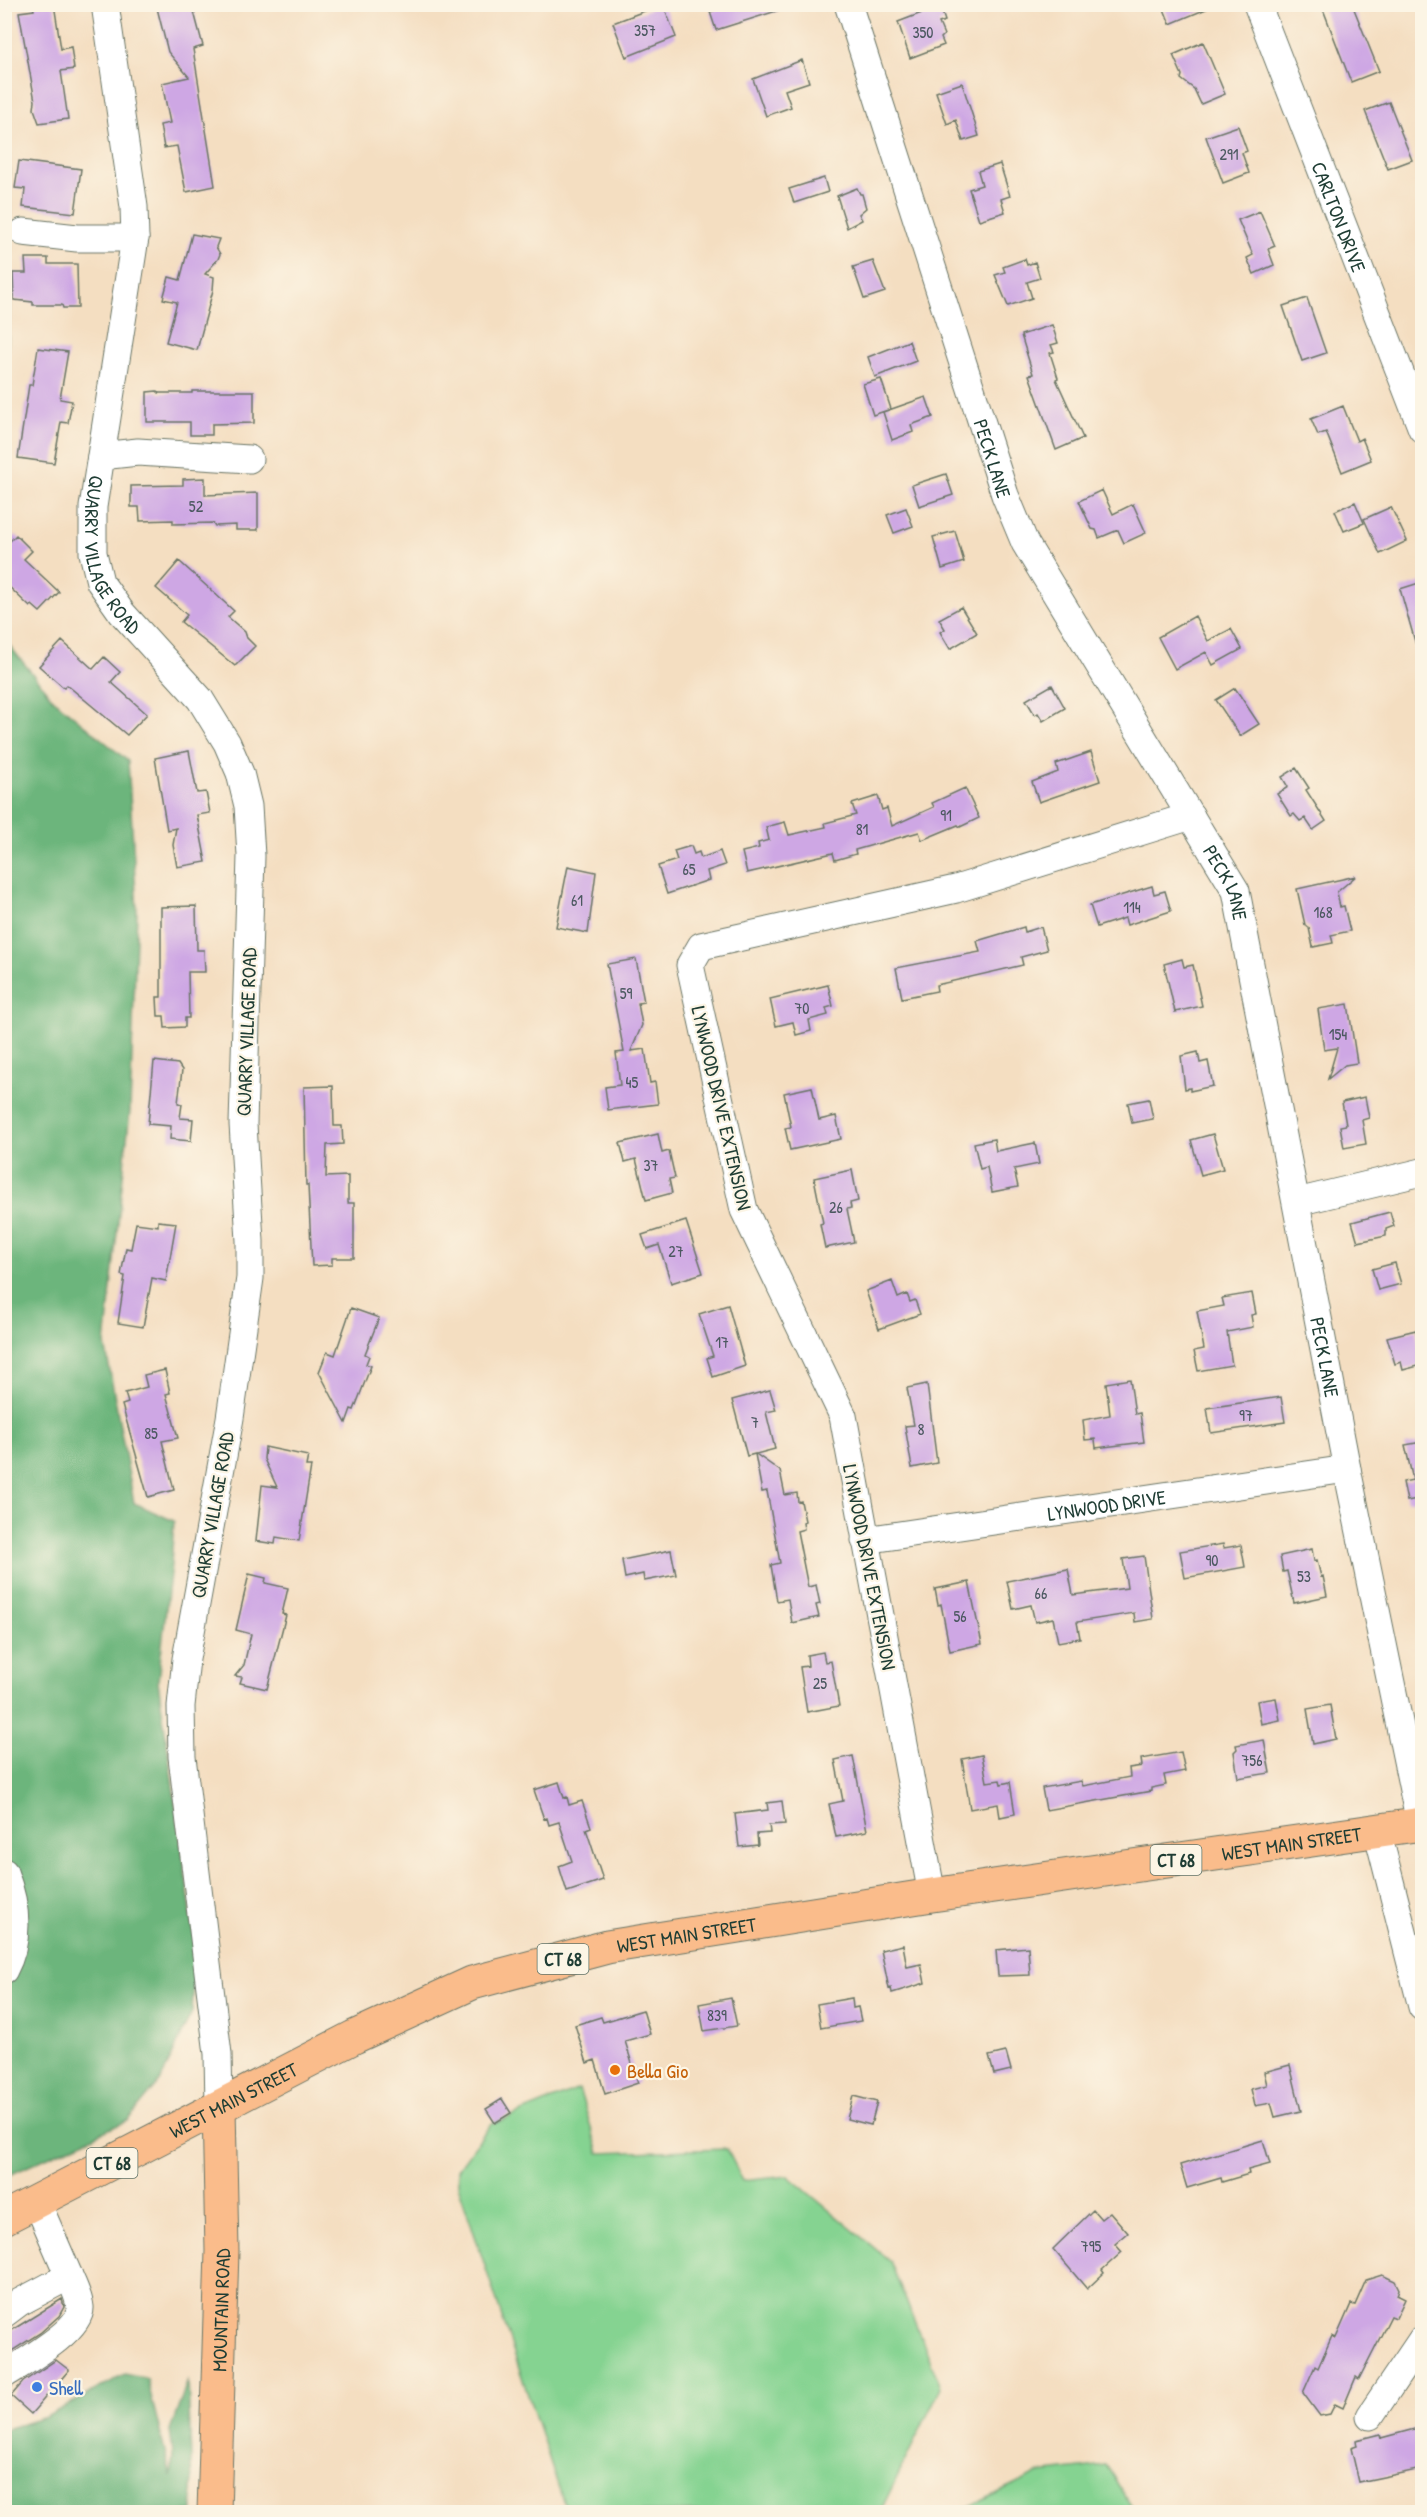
<svg xmlns="http://www.w3.org/2000/svg" width="1427" height="2517" font-family="'Patrick Hand',sans-serif">
<rect width="100%" height="100%" fill="#fcf5e5"/>
<filter id="ink" filterUnits="userSpaceOnUse"><feTurbulence type="fractalNoise" baseFrequency=".0167" numOctaves="2"/><feDisplacementMap in="SourceGraphic" scale="12" xChannelSelector="R" yChannelSelector="G"/><feConvolveMatrix kernelMatrix="1 2 1 2 8 2 1 2 1" color-interpolation-filters="sRGB"/></filter>
<filter id="wash" filterUnits="userSpaceOnUse"><feTurbulence type="fractalNoise" baseFrequency=".008" numOctaves="4" result="noise"/><feDisplacementMap in="SourceGraphic" scale="24" xChannelSelector="R" yChannelSelector="G"/><feGaussianBlur stdDeviation="1.35" result="paint"/><feColorMatrix in="noise" values="0 0 0 0 0 0 0 0 0 0 0 0 0 0 0 0 0 1.4 0 .05"/><feComposite in="paint" operator="in"/></filter>
<g filter="url(#wash)">
<rect width="100%" height="100%" fill="#f4dec1"/>
<path fill="#85d391" stroke="#528862" stroke-width="1.5" d="M579,2089L599,2153L727,2149L743,2181L788,2176L890,2261L941,2387L880,2512H567L458,2185V2169L490,2125Z
M1106,2465L1135,2512H959L1039,2473Z"/>
<path fill="#6cb57b" stroke="#467958" stroke-width="1.5" d="M6,4C4,128 18,250 5,373L4,5Z
M4,639L53,699L128,761L137,910L130,1111L105,1344L134,1503L174,1521L171,1565L158,1681L196,1948L192,2012L161,2080L127,2121L5,2177Z
M125,2374L147,2379L171,2477L173,2454L170,2431L188,2380L193,2512H5V2429L46,2417Z"/>
<g id="blocks">
<path fill="#cea7e4" d="M33,4H54L61,49L71,47L74,69L61,71L68,119L39,123L34,109L35,101L19,12L34,10Z
M156,4H192L203,46L193,49L215,186L186,192L177,146L164,148L160,125L170,123L162,83L189,77L168,52Z
M663,4L676,37L626,57L613,23Z
M717,4H785L786,8L716,30L710,12L718,9Z
M1162,4H1215L1216,5L1170,24Z
M1321,4H1352L1379,71L1351,82Z
M940,6L945,21L939,23L944,35L941,38L944,45L910,58L898,22Z
M1203,42L1225,94L1201,104L1194,89L1181,79L1182,75L1173,55Z
M802,60L809,82L785,90L791,107L766,116L753,79Z
M962,83L979,136L963,141L956,120L947,124L936,92Z
M1389,102L1412,160L1388,169L1365,111Z
M1238,126L1247,151L1242,153L1249,173L1223,183L1206,137Z
M19,161L81,169L75,213L23,207L25,189L15,188Z
M1000,164L1010,196L1001,199L1005,212L979,220L969,189L982,185L978,171Z
M824,178L828,192L794,203L789,189Z
M857,188L860,194H862L866,208L859,214L862,220L847,228L837,196Z
M1260,211L1275,246L1268,249L1274,265L1254,274L1247,258L1253,255L1238,220Z
M192,234L219,239L216,247L220,254L218,259L205,274L214,277L213,290L197,350L166,342L177,302L163,299L169,277L180,280Z
M25,258H48V264H77L78,308H63L62,305H33V302L14,300L13,273H26Z
M1025,259L1027,265L1035,262L1040,278L1027,282L1032,298L1008,306L995,275L1005,272L1003,267Z
M873,261L885,292L864,299L853,267Z
M1307,298L1326,353L1302,361L1283,306Z
M1052,325L1058,343L1051,345L1054,352L1050,353L1058,378L1056,379L1083,438L1056,450L1029,375L1033,374L1021,335Z
M909,341L916,361L875,377L868,357Z
M38,348L68,352L60,399L72,401L68,423L61,422L54,463L18,458L29,385H32Z
M881,379L891,409L873,415L863,384Z
M157,391L159,393H192V391H254V423L212,424V435H190V422H147V392Z
M926,397L933,417L911,425L913,432L892,440L883,412Z
M1343,406L1357,441L1362,438L1371,460L1342,472L1326,432L1318,435L1311,419Z
M946,474L953,495L919,506L912,485Z
M205,478V495L258,493V530H236V525L215,526L213,523L173,524V520L140,521L139,507H131V486L183,485V479Z
M1102,490L1113,514L1133,504L1146,533L1124,543L1118,530L1099,538L1096,530L1092,529L1079,501Z
M1355,502L1364,523L1344,531L1335,511Z
M1391,507L1407,541L1380,554L1364,519Z
M906,508L913,526L894,533L887,515Z
M955,531L964,562L942,569L933,537Z
M16,535L32,551L24,559L59,592L40,612L32,605L30,607L4,582V547Z
M179,561L234,611L228,617L245,632L247,638L255,646L235,666L181,622L187,615L156,588Z
M1422,582V651L1418,652L1400,589Z
M961,607L977,633L950,649L940,632L945,629L939,619Z
M1195,616L1208,641L1231,629L1242,649L1213,665L1206,652L1175,669L1158,637Z
M62,641L93,669L104,657L120,672L111,682L147,714L127,735L67,685L64,688L39,666Z
M1052,685L1065,708L1043,721L1038,713L1035,715L1026,700Z
M1235,688L1259,724L1240,736L1216,700Z
M189,751L197,793L206,792L210,813L197,815L206,862L177,867L173,845L176,828L167,830L155,758Z
M1091,752L1100,781L1039,802L1032,782L1058,772L1056,764Z
M1296,768L1309,788L1306,790L1326,821L1313,830L1305,818L1300,821L1294,814L1291,816L1277,794L1288,787L1282,777Z
M965,788L979,818L960,827L958,825L922,840L919,832L855,850L856,854L835,860L833,853L747,873L742,852L759,848L758,843L769,840L766,827L785,822L789,835L826,827L825,823L856,815L852,804L878,796L882,810L887,808L892,826L934,807L932,803Z
M691,846L694,854L699,852L701,858L720,851L725,865L707,871L709,880L667,894L658,866L677,860L674,851Z
M568,866L596,872L588,933L556,927Z
M1356,876L1337,892L1340,907L1344,906L1350,931L1331,935L1333,943L1313,947L1309,928L1305,925L1297,889Z
M1152,886L1154,894L1165,891L1171,911L1127,925L1125,918L1097,927L1090,905Z
M196,906L197,950H204L205,972H188L189,1018H185V1027L165,1028L164,1016H158L157,997H161V907Z
M1024,927L1025,932L1041,927L1047,950L1021,957L1023,965L936,985L937,991L902,998L896,968L980,952L977,941Z
M636,959L644,1002L638,1003L642,1025L631,1051L645,1049L650,1083L655,1082L658,1104L608,1110L605,1087L620,1085L616,1053L624,1052L607,964Z
M1182,959L1184,967L1193,965L1202,1006L1175,1012L1164,964Z
M828,985L833,1006L826,1008L828,1015L809,1020L811,1031L796,1035L793,1022L776,1026L770,999Z
M1348,1004L1357,1063L1345,1065L1328,1079L1337,1048L1324,1050L1318,1009Z
M1198,1052L1200,1063L1208,1061L1213,1086L1190,1091V1088L1185,1089L1181,1056Z
M154,1061L178,1064L182,1070L178,1103L182,1104L180,1118L193,1119L191,1141L170,1139L171,1126L148,1124Z
M333,1086L334,1126H342L343,1144L327,1145L326,1177L348,1176V1203H354V1258H332V1265L312,1266L308,1185H306L304,1087Z
M812,1087L819,1120L836,1116L841,1139L790,1150L785,1128L791,1127L784,1093Z
M1365,1097L1369,1118L1362,1120L1366,1144L1344,1148L1340,1126L1346,1125L1342,1102Z
M1149,1099L1153,1119L1132,1123L1128,1103Z
M658,1134L662,1153L669,1151L675,1178L669,1179L672,1193L646,1200L636,1159L625,1162L620,1143Z
M1213,1134L1223,1169L1201,1175L1191,1140Z
M994,1139L996,1151L1035,1143L1039,1164L1014,1169L1018,1187L992,1192L987,1167L980,1169L974,1143Z
M852,1170L858,1201L850,1203L851,1208L847,1209L854,1242L825,1248L820,1224L823,1223L814,1178Z
M1390,1212L1394,1226L1386,1229V1236L1358,1242L1352,1222Z
M158,1221L176,1223L166,1281L152,1278L143,1327L118,1323L125,1276L121,1275L126,1248L131,1249L136,1223L158,1226Z
M686,1221L703,1273L671,1283L659,1245L647,1249L642,1235Z
M1395,1263L1401,1284L1378,1290L1372,1269Z
M892,1281L898,1298L907,1294L910,1302L915,1300L920,1314L879,1329L866,1291Z
M1252,1293L1256,1314L1251,1315L1253,1327L1227,1332L1232,1365L1198,1371L1194,1351L1204,1349L1197,1311L1224,1306L1222,1298Z
M728,1305L745,1366L713,1377L707,1358L713,1356L699,1314Z
M351,1308L379,1318L365,1354L369,1356L366,1364L371,1366L354,1410L351,1409L346,1423L319,1372L327,1352L335,1355Z
M1416,1330L1422,1365L1403,1370L1401,1362L1395,1364L1387,1337Z
M165,1370L170,1393L166,1394L178,1438L162,1441L174,1490L148,1497L122,1405L128,1403L125,1393L147,1387L144,1375Z
M1130,1379L1135,1414L1140,1413L1144,1442L1096,1448L1095,1439L1085,1440L1083,1420L1110,1415L1106,1383Z
M927,1384L937,1463L912,1468L905,1426L914,1425L907,1388Z
M770,1390L776,1410L766,1412L775,1449L756,1454L780,1471L785,1495L797,1493L798,1502L801,1501L805,1521L803,1523L804,1529L797,1531L808,1587L816,1585L820,1604L816,1605L819,1617L792,1623L788,1599L777,1601L771,1565L780,1563L767,1491L762,1492L755,1454L747,1456L732,1400Z
M1281,1397L1285,1422L1211,1433L1207,1408Z
M1422,1442V1498L1407,1501L1403,1482L1413,1480L1405,1445Z
M265,1447L308,1456L306,1466H311L299,1541L276,1537L275,1544L256,1541L262,1485L277,1487L264,1459Z
M1223,1544L1224,1548L1241,1545L1245,1567L1185,1578L1180,1551Z
M1312,1549L1314,1561L1317,1560L1321,1577L1323,1576L1327,1596L1294,1603L1287,1571L1283,1572L1280,1556Z
M671,1550L676,1575L644,1581L643,1574L625,1578L622,1560Z
M1144,1556L1153,1619L1135,1622L1134,1613L1077,1622L1080,1638L1058,1642L1053,1618L1035,1622L1031,1605L1013,1609L1007,1581L1068,1569L1073,1595L1127,1588L1123,1559Z
M249,1574L266,1578L265,1583L288,1588L282,1614L286,1615L267,1689L240,1683L242,1677L235,1676L244,1665L251,1634L236,1630Z
M969,1582L982,1644L950,1651L941,1604L938,1605L935,1589Z
M823,1652L825,1662L831,1661L839,1706L807,1712L800,1667L808,1666L807,1655Z
M1276,1698L1280,1720L1261,1724L1257,1701Z
M1330,1705L1336,1739L1313,1744L1307,1709Z
M1264,1740L1270,1773L1238,1778L1234,1752L1237,1749L1236,1745Z
M1181,1752L1185,1771L1164,1775L1166,1785L1151,1788V1791L1046,1810L1042,1788L1081,1781L1083,1786L1130,1777L1129,1768L1142,1766L1141,1759Z
M982,1755L987,1782L1000,1780L1001,1784L1010,1782L1015,1814L1000,1817L998,1804L970,1809L962,1759Z
M853,1756L867,1831L836,1837L829,1804L843,1801L835,1760Z
M559,1782L564,1798L567,1797L569,1805L582,1801L591,1827L586,1829L603,1880L567,1892L559,1866L572,1861L559,1822L549,1825L547,1818L544,1819L534,1790Z
M782,1801L785,1824L769,1825L770,1833L757,1834L758,1845L739,1847L735,1814L768,1810L767,1803Z
M903,1945L907,1967L921,1964L925,1983L892,1993L891,1988L889,1989L881,1950Z
M1028,1947L1030,1975L998,1976L996,1950Z
M731,1998L737,2026L704,2031L699,2004Z
M852,1998L853,2008L858,2007L861,2021L821,2028L817,2004Z
M643,2010L650,2034L625,2041L638,2083L605,2094L595,2060L587,2063L575,2025L601,2017L603,2022Z
M1006,2052L1011,2070L994,2074L989,2056Z
M1290,2065L1301,2111L1275,2117L1271,2103L1255,2106L1251,2089L1267,2085L1264,2072Z
M853,2096L877,2102L871,2125L847,2119Z
M502,2099L511,2113L495,2123L486,2109Z
M1263,2140L1270,2164L1248,2170L1249,2174L1222,2182L1221,2178L1187,2188L1180,2165Z
M1093,2210L1101,2219L1110,2212L1128,2233L1115,2244L1122,2252L1102,2270L1104,2273L1087,2289L1053,2249Z
M1382,2275L1395,2281L1399,2289L1397,2295L1405,2299L1396,2318L1391,2316L1359,2379L1356,2377L1343,2408L1335,2404L1330,2414L1320,2416L1303,2393L1315,2366L1318,2368L1332,2336L1336,2338L1351,2304L1355,2305L1366,2280Z
M62,2299L64,2307L59,2316L40,2333L4,2356V2335Z
M56,2360L69,2370L31,2414L11,2396L23,2382Z
M1422,2427V2469L1359,2482L1351,2448L1357,2446L1356,2440L1380,2434L1381,2438Z"/>
</g>
</g>
<g filter="url(#ink)">
<use href="#blocks" fill-opacity="0" stroke="#6a7565" stroke-width="1.5"/>
<g fill="none" stroke-linecap="round" stroke-linejoin="round">
<defs>
<g id="minor">
<path id="s1" d="M105,4L134,207L135,238L93,507V553L100,582L122,613L200,699L227,743L240,773L248,806L251,856L243,1124L250,1241V1278L230,1418L186,1659L181,1706L182,1757L218,2054L219,2107"/>
<path id="s2" d="M848,4L1005,495L1025,543L1236,891L1347,1469L1420,1824"/>
<path id="s3" d="M1257,4L1422,429"/>
<path d="M23,232L77,238H135"/>
<path d="M101,456L138,452L249,459"/>
<path d="M1297,1202L1422,1172"/>
<path id="s4" d="M865,1540L1347,1469"/>
<path d="M1377,1830L1422,2007"/>
<path d="M4,1872C16,1903 21,1938 4,1970"/>
<path d="M932,1895L843,1416L744,1210L690,965L701,946L956,889L1191,816"/>
<path d="M4,2314L20,2302L69,2276L37,2202"/>
<path d="M4,2375C22,2363 82,2330 80,2307C79,2297 73,2285 69,2276"/>
<path d="M1370,2416L1422,2339"/>
</g>
<g id="major">
<path id="s5" d="M4,2218L354,2037L472,1983L607,1947L932,1895L1422,1824"/>
<path id="s6" d="M214,2512L222,2251L219,2107"/>
</g>
</defs>
<use href="#minor" stroke="#6a7565" stroke-width="29"/>
<use href="#major" stroke="#6a7565" stroke-width="35"/>
<use href="#minor" stroke="#fff" stroke-width="27"/>
<use href="#major" stroke="#fabc8b" stroke-width="33"/>
</g>
</g>
<circle fill="#e8710a" stroke="#fcf5e5" stroke-width="2" cx="615" cy="2070" r="6"/>
<circle fill="#3f7fe0" stroke="#fcf5e5" stroke-width="2" cx="37" cy="2387" r="6"/>
<g text-anchor="middle" dominant-baseline="central" stroke-width="4.5" stroke-linejoin="round" paint-order="stroke">
<g font-size="16" fill="#4b5860">
<text x="645" y="30">357</text>
<text x="923" y="32">350</text>
<text x="1229" y="154">291</text>
<text x="196" y="506">52</text>
<text x="946" y="815">91</text>
<text x="862" y="829">81</text>
<text x="689" y="869">65</text>
<text x="577" y="900">61</text>
<text x="1132" y="907">114</text>
<text x="1323" y="912">168</text>
<text x="626" y="993">59</text>
<text x="802" y="1008">70</text>
<text x="1338" y="1034">154</text>
<text x="632" y="1082">45</text>
<text x="651" y="1165">37</text>
<text x="836" y="1207">26</text>
<text x="676" y="1251">27</text>
<text x="722" y="1342">17</text>
<text x="1246" y="1415">97</text>
<text x="755" y="1422">7</text>
<text x="921" y="1429">8</text>
<text x="151" y="1433">85</text>
<text x="1212" y="1560">90</text>
<text x="1304" y="1576">53</text>
<text x="1041" y="1593">66</text>
<text x="960" y="1616">56</text>
<text x="820" y="1683">25</text>
<text x="1252" y="1760">756</text>
<text x="717" y="2015">839</text>
<text x="1091" y="2246">795</text>
</g>
<g fill="#fcf5e5" stroke="#617469" stroke-width="1.5">
<rect x="1150.5" y="1845" width="51" height="30" rx="4.5"/>
<rect x="537.5" y="1944" width="51" height="30" rx="4.5"/>
<rect x="86.5" y="2148" width="51" height="30" rx="4.5"/>
</g>
<g font-size="18" font-weight="bold" fill="#1f3d34">
<text x="1176" y="1860">CT 68</text>
<text x="563" y="1959">CT 68</text>
<text x="112" y="2163">CT 68</text>
</g>
<g font-size="20" fill="#1f3d34" stroke="#fcf5e5">
<text stroke="none"><textPath href="#s3" startOffset="228">CARLTON DRIVE</textPath></text>
<text stroke="none"><textPath href="#s2" startOffset="477">PECK LANE</textPath></text>
<text stroke="none"><textPath href="#s1" startOffset="561">QUARRY VILLAGE ROAD</textPath></text>
<text stroke="none"><textPath href="#s2" startOffset="963">PECK LANE</textPath></text>
<text transform="translate(246 1032) rotate(-88)">QUARRY VILLAGE ROAD</text>
<text transform="translate(722 1108) rotate(77)">LYNWOOD DRIVE EXTENSION</text>
<text stroke="none"><textPath href="#s2" startOffset="1449">PECK LANE</textPath></text>
<text stroke="none"><textPath href="#s4" startOffset="244">LYNWOOD DRIVE</textPath></text>
<text transform="translate(212 1515) rotate(-80)">QUARRY VILLAGE ROAD</text>
<text transform="translate(870 1567) rotate(79)">LYNWOOD DRIVE EXTENSION</text>
<text stroke="none"><textPath href="#s5" startOffset="1356">WEST MAIN STREET</textPath></text>
<text stroke="none"><textPath href="#s5" startOffset="744">WEST MAIN STREET</textPath></text>
<text stroke="none"><textPath href="#s5" startOffset="258">WEST MAIN STREET</textPath></text>
<text stroke="none"><textPath href="#s6" startOffset="202">MOUNTAIN ROAD</textPath></text>
</g>
<g font-size="20" fill="#c56008" stroke="#fcf5e5" text-anchor="start">
<text x="627" y="2070">Bella Gio</text>
</g>
<g font-size="20" fill="#366cbe" stroke="#fcf5e5" text-anchor="start">
<text x="49" y="2387">Shell</text>
</g>
</g>
<rect width="1427" height="2517" fill="none" stroke="#fcf5e5" stroke-width="24"/>
</svg>
